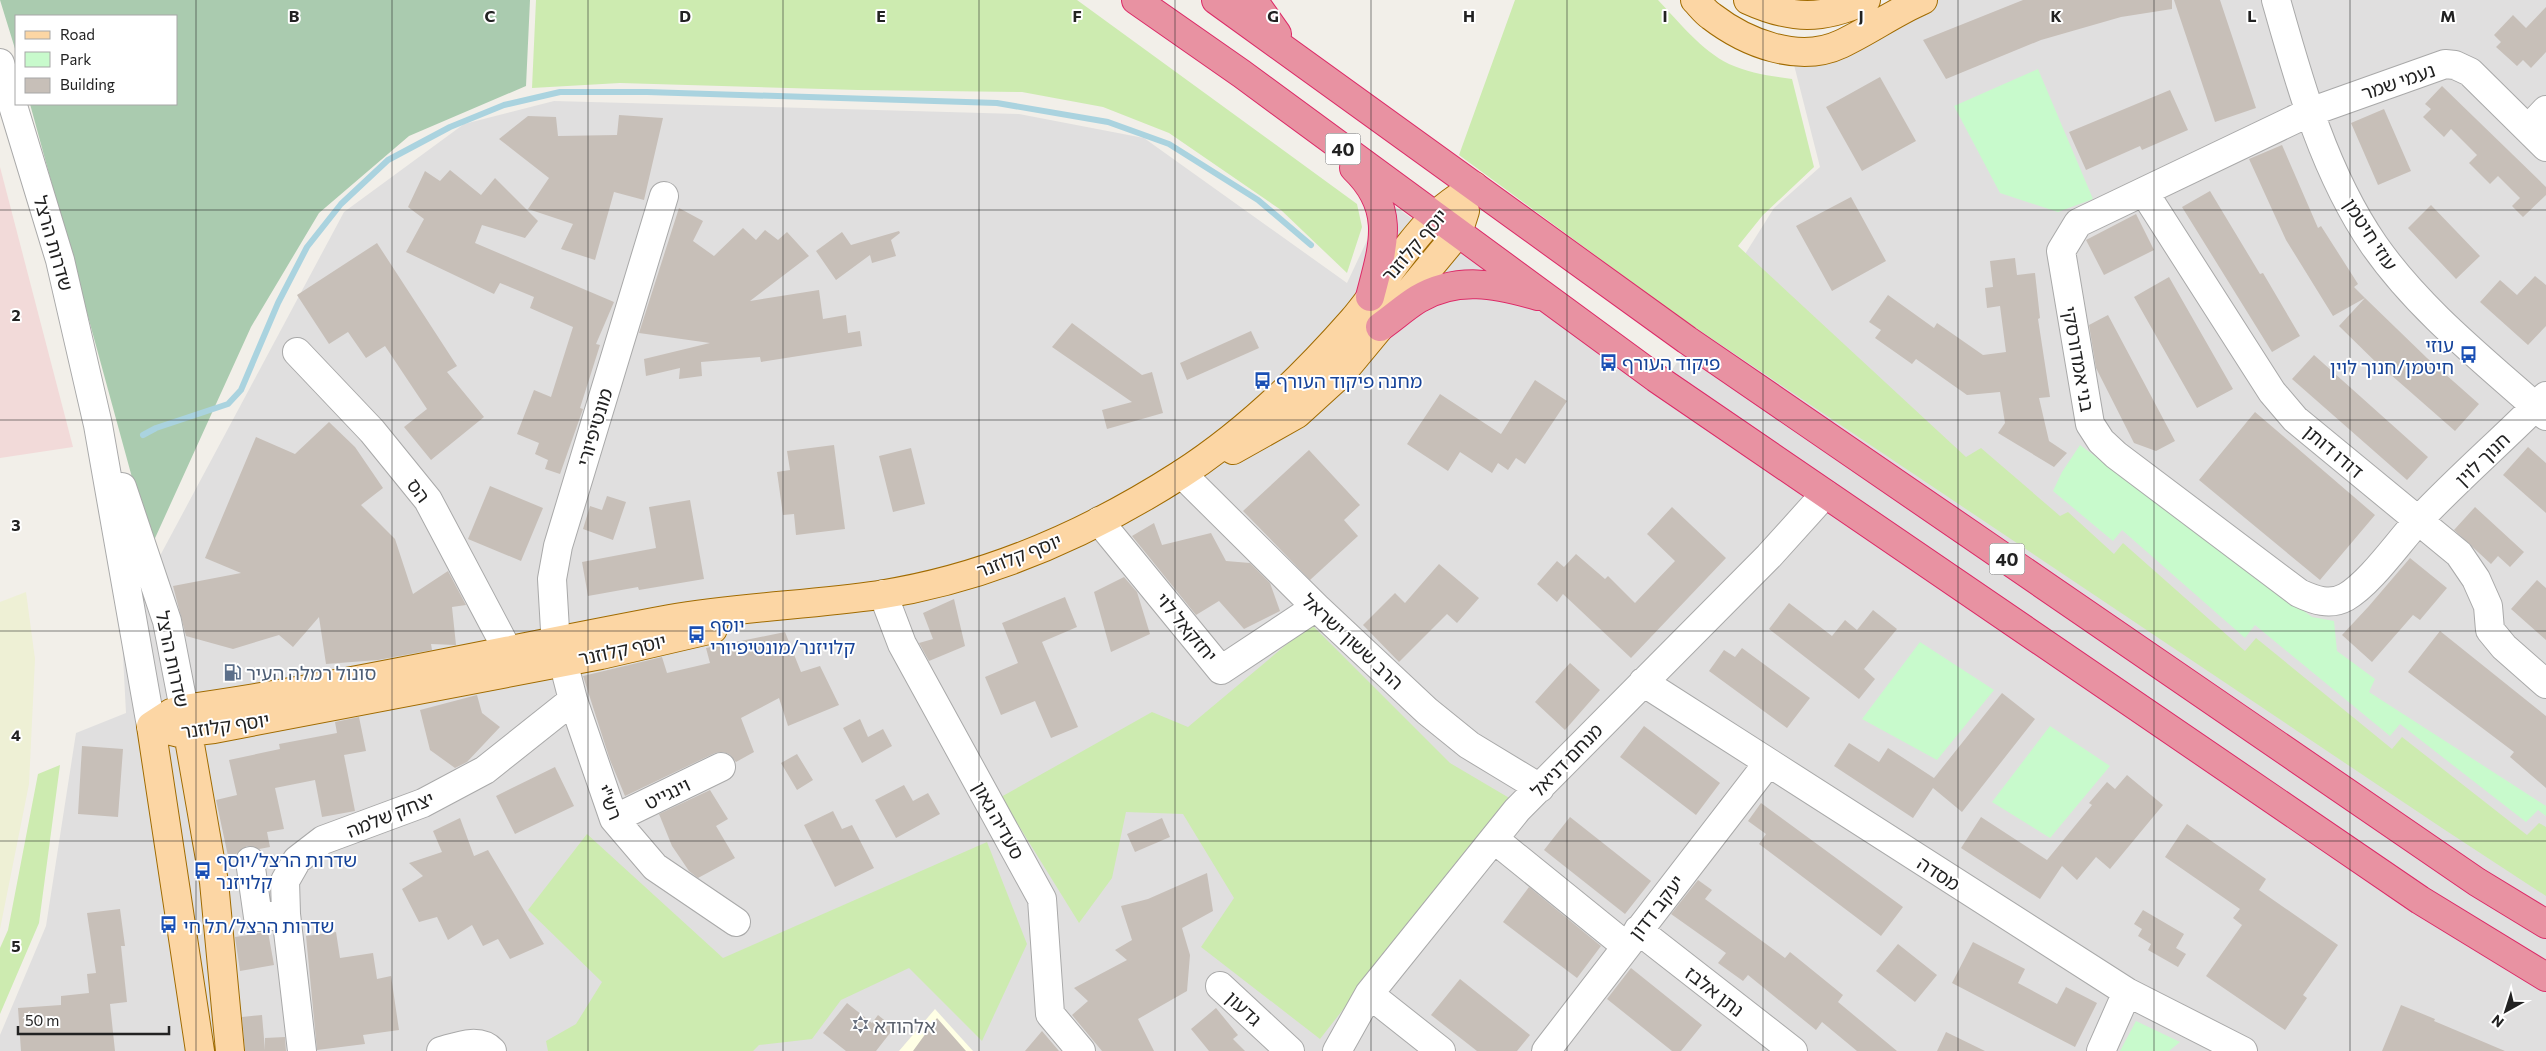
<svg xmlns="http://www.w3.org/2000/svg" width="2546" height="1051" font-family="Commissioner,'Noto Sans Hebrew',sans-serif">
<rect width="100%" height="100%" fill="#f2efe9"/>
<path fill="#e0dfdf" d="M1910,0H2546V1051H0V1035L46,926L76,733L126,713L122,637L154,567L344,212L464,124L554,101L1019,114L1144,138L1347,283L1386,200L1657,394L1774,208L1820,167L1792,57Z"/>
<path fill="#f2dad9" d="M0,167L73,447L0,458Z"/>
<path fill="#ffffe5" d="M935,1009L973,1051H899Z"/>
<path fill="#eef0d5" d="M26,592L35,659L29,784L0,929V602Z"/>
<path fill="#cdebb0" d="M536,0H1077L1357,204L1362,227L1347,273L1281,210L1169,133L1103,107L1022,92L858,90L620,83L532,88Z
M1515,0H1658C1679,22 1701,50 1729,64C1749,73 1770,76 1792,79L1814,167L1763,215L1738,246L1966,457L1981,448L2060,516L2068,512L2114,554L2123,543L2245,651L2256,638L2392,749L2402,737L2527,835L2539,823L2546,827V896L2442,828L1675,314L1459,155Z
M1311,624L1450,763L1511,799L1481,833L1320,1039L1201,947L1234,898L1183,814L1126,812L1112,878L1079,923L1001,797L1152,712L1188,727Z
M60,765L39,923L0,1014V948L8,930L38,774Z
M587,834L723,958L987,842L1027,944L982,1041L909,968L841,1000L812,1039L759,1045L753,1051H548L546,1041L576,1024L602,982L528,910Z"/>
<path fill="#aacbaf" d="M0,0H530L526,86L409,136L319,213L251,327L151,547L30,104H176V16H16V52Z"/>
<path fill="#c8facc" d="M2038,69L2093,199L2058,212L2000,193L1954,106Z
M2080,445L2312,617L2334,621L2337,651L2375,679L2369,692L2546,806V816L2538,810L2526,822L2400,724L2390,736L2255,625L2245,638L2122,530L2113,541L2053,491L2062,472Z
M1920,642L1994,690L1937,760L1862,719Z
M2050,726L2110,766L2050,838L1992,802Z
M2136,1021L2180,1042L2169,1051H2120Z"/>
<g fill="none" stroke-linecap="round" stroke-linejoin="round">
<path stroke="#aad3df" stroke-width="6" d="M143,435L156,428L228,404L241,390L278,303L307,247L341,204L388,160L450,127L504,105L560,92H647L997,103L1108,122L1169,144L1258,200L1311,245"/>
</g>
<path fill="#c7bfb8" d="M2023,0H2172V9L2121,17L2041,40L1946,79L1923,40Z
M2174,0H2220L2256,108L2215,122Z
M2546,7V52L2531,68L2523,60L2517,66L2496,47L2501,42L2494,35L2513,15L2526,28Z
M1880,77L1916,141L1862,171L1826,107Z
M2442,86L2546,187V195L2523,217L2512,206L2520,198L2498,176L2490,184L2469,163L2477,155L2451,129L2444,137L2423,117L2431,109L2425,104Z
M2170,90L2188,130L2142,150L2140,146L2086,170L2069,132Z
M2384,109L2411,171L2378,185L2351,123Z
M619,115L663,118L644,200L614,192L595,260L561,249L573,224L528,209L549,178L499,139L528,116L556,117L558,136L617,135Z
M2282,145L2318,228L2321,226L2358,284L2354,287L2365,298L2333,316L2286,240L2249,159Z
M450,170L481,195L495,178L538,221L525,238L482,225L475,243L614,302L596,344L600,345L580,408L583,409L560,474L545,469L548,460L535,454L539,443L517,434L534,390L551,397L573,327L530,308L534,297L500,283L494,294L406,252L424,219L408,207L425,171L440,181Z
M2210,191L2260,274L2263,273L2300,336L2272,352L2182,207Z
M1851,197L1886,261L1832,291L1796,226Z
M2431,205L2480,256L2456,279L2408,228Z
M679,208L703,221L693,241L714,256L743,228L756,240L765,230L778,240L787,232L809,256L750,301L819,290L823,319L846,315L848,333L860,331L862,346L761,362L760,357L701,362L702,376L679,379L680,368L646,376L644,359L710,343L639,333Z
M2136,214L2154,250L2104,275L2086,240Z
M899,231L900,233L891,240L896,256L872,263L870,255L836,280L816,251L842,232L851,245Z
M377,243L457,366L447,372L484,417L431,460L404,427L427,409L385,346L366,358L348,332L329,344L297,295Z
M2015,258L2017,275L2035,273L2040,318L2038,319L2050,397L2039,398L2049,441L2067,453L2054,467L1998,433L2005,423L2000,392L1967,395L1916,359L1912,364L1875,338L1881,330L1869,322L1888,295L1934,328L1937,323L1983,355L2006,352L2000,306L1987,308L1985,288L1993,287L1990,261Z
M2535,276L2546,285V326L2528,345L2480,302L2500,280L2517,295Z
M2169,277L2233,389L2197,408L2134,297Z
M2365,298L2427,358L2479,404L2455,431L2390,374L2389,375L2339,326Z
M2108,315L2175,441L2156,451L2134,443L2096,368L2089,325Z
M1072,323L1142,375L1152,372L1163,413L1107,429L1102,410L1132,402L1052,347Z
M1251,331L1259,348L1187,380L1180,363Z
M2314,355L2428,457L2407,480L2292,379Z
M1535,380L1567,401L1525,464L1516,458L1508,470L1498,463L1492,473L1460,452L1448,471L1407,444L1440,394L1501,434Z
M2255,412L2375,515L2320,580L2199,480Z
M329,422L355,447L383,488L361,505L395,539L413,594L448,571L466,605L452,607L456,645L431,644L432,650L378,660L326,664L319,617L293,647L279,635L233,649L186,636L173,586L241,573L205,558L256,437L295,454Z
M834,445L845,529L796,535L794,514L783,515L777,472L790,470L787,451Z
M2528,447L2546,463V513L2503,475Z
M911,448L925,504L893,512L879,456Z
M1309,450L1360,505L1344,520L1358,536L1310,580L1243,511Z
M490,486L543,508L521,561L468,539Z
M607,496L626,502L613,540L583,529L590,506L602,510Z
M690,500L704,579L639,590L638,587L588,596L582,562L656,548L649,507Z
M1672,507L1726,558L1631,658L1563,594L1557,602L1537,584L1557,561L1564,567L1576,554L1605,579L1608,576L1635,603L1675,561L1647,534Z
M2475,507L2524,552L2510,567L2498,556L2491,564L2454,530Z
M1154,523L1162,545L1211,533L1226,561L1250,563L1270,583L1280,611L1244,629L1219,601L1196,615L1132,536Z
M2410,558L2447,588L2420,620L2413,615L2372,662L2342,635L2369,606Z
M1439,564L1479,598L1457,623L1447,614L1399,662L1363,625L1395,593L1405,603Z
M1124,577L1137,592L1150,634L1111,652L1094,592Z
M2537,580L2546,588V640L2511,609Z
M1065,597L1077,627L1042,642L1078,727L1051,738L1035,701L1001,715L985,677L1018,663L1002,623Z
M954,599L965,646L929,661L919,643L933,639L923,613Z
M1789,603L1832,636L1845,620L1857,630L1873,610L1897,629L1864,669L1875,679L1859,699L1769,629Z
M2440,631L2546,716V788L2510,757L2514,752L2408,672Z
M785,632L801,672L820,666L839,705L788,726L779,698L741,718L754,752L736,762L729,754L723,752L715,753L625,796L610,760L583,676L662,657L667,673L710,663L706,648Z
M1742,648L1810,698L1787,728L1709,671L1724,650L1735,657Z
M1570,663L1600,690L1565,730L1535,702Z
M2002,693L2035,719L1962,812L1933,788L1913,818L1834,766L1849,743L1879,762L1888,748L1934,778Z
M477,695L482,713L500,727L467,762L455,768L430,750L420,710Z
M359,717L366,751L344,755L355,811L322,817L315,780L275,788L284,829L267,832L270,847L259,849L247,846L236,854L228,856L216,800L237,795L229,760L280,749L279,744L337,733L335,722Z
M860,719L868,737L883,729L892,746L862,763L843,728Z
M1644,726L1720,783L1696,815L1620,757Z
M82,746L123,749L118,817L78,814Z
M797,754L813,780L797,790L781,763Z
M555,767L574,806L515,834L496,796Z
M2127,775L2163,805L2110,869L2096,857L2077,880L2062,866L2040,899L1961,848L1981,817L2047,860L2092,805L2089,803L2107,782L2115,789Z
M904,785L913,801L928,793L940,814L896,838L875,800Z
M710,790L728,819L716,826L735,858L698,878L689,871L672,846L659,814Z
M1761,803L1903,907L1881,936L1759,844L1766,834L1748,821Z
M833,811L842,829L852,825L874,868L835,887L804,825Z
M1570,817L1651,881L1625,914L1544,850Z
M460,818L474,856L488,850L544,944L510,959L498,939L483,946L472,925L448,940L437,917L419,922L402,889L423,876L409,863L442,852L433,831Z
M1162,818L1170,837L1135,852L1127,834Z
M2187,824L2266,879L2259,890L2338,945L2303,995L2307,998L2285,1030L2206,976L2242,925L2233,918L2240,909L2165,857Z
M1207,873L1213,911L1182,928L1190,955L1187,991L1138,1019L1154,1051H1102L1072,1015L1088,1001L1074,988L1127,960L1115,950L1132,940L1121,906L1148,899Z
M1698,880L1712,890L1705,899L1785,958L1790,952L1843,995L1838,1002L1897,1051H1857L1822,1022L1816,1030L1748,975L1743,981L1718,963L1726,953L1671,914Z
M1529,887L1601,946L1577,978L1503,922Z
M120,909L125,946H121L127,1002L110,1004L115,1051H21L18,1008L61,1005V996L89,993L87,974L96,973L87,913Z
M2143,910L2184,934L2176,948L2186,954L2178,967L2148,950L2151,944L2138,936L2142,929L2134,924Z
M268,932L274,965L240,971L235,937Z
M336,932L340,958L373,953L377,979L391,976L399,1030L363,1035L365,1044L317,1050L306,936Z
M1973,942L2025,969L2018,983L2057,1004L2066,987L2097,1003L2075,1047L1952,983Z
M1898,944L1937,975L1915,1002L1876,971Z
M1631,968L1702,1025L1681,1051H1672L1607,999Z
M1460,979L1530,1035L1517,1051H1477L1431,1015Z
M847,1003L872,1023L878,1015L894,1028L876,1051H846L823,1033Z
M2401,1005L2435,1019L2434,1021L2505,1051H2382Z
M1216,1008L1238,1035L1233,1039L1245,1051H1209L1191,1029Z
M262,1015L265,1050V1038L285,1037L286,1051H245L242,1017Z
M937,1018L966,1051H913Z
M1042,1031L1059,1051H1025Z
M1946,1032L1985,1051H1937Z"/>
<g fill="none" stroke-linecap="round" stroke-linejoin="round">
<defs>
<path id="minor" d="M2276,0C2300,85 2324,172 2374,245C2420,311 2487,363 2546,416
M0,63L60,260L98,425L151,726
M2528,129L2546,110
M2546,147L2470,72L2455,65L2445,64L2310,112L2078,223L2061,251L2090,424L2101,441L2116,455L2299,593C2314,600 2330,606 2346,597C2370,583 2397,544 2417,522C2458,478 2504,439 2546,396
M2144,192L2272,392L2295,419L2459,554L2476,579L2488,606L2490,630L2504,647L2546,684
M664,196L558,546L552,579L555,630L573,700L614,819L655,867L736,922
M297,352L372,431L428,500L508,651
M1182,474L1316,607L1427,711L1469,745L1540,788
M122,487L167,621L184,709
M1099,521L1221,670L1316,607
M883,594L902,644L1042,899L1050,1014L1081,1051
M1643,682L2127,992L2243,1051
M614,819L721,767
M1494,839L1626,946
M250,861L258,917L286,914
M1638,930L1793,1051
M1220,986L1290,1051
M1369,994L1441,1051
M302,1051L286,914L285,881L297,860L323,840L423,803L485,770L573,700
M441,1051C456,1047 479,1037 492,1051
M1337,1051L1369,994L1517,810L1769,556L1825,494
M1546,1051L1768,763
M2101,1051L2127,992"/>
<path id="major" d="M1695,0C1700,5 1705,12 1711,16C1746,43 1799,64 1841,44C1869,31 1895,12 1923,0
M1748,0C1792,20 1823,20 1866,0
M1233,450L1297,414L1342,373L1458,233L1465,211
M185,716L214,882L230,1051
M151,726L171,713L184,709C347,686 508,649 670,619C739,607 809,605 879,595C987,578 1088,534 1180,475C1244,434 1303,377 1353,320C1381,287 1403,248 1434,217C1445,205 1461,196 1474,186
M151,726L179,733L214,729L601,655L713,629
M151,726L200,1051"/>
<path id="highway" d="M1136,0L1242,74L1656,378L2420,900L2546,977
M1216,0L1687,340L2477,882L2546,924
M1253,0L1277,34
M1354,168C1397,209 1383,247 1370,297
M1380,327C1393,318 1405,307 1418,299C1457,276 1496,284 1538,296"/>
</defs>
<use href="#minor" stroke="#a9a9a9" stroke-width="30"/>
<use href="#major" stroke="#a06b00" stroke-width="30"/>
<use href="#highway" stroke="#dc2a67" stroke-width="30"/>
<use href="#minor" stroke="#fff" stroke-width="28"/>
<use href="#major" stroke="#fcd6a4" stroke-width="28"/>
<use href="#highway" stroke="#e892a2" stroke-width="28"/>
</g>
<path fill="none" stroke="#222" stroke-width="1" stroke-opacity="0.55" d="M196,0V1051M392,0V1051M588,0V1051M783,0V1051M979,0V1051M1175,0V1051M1371,0V1051M1567,0V1051M1763,0V1051M1958,0V1051M2154,0V1051M2350,0V1051M0,210H2546M0,420H2546M0,631H2546M0,841H2546"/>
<defs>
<symbol id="bus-bare" viewBox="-9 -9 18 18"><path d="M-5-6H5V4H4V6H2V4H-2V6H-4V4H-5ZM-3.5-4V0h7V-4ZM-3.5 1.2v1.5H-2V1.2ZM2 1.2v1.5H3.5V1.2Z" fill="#1a4fb4" stroke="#fff" stroke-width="2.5" paint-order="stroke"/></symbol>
<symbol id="fuel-bare" viewBox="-9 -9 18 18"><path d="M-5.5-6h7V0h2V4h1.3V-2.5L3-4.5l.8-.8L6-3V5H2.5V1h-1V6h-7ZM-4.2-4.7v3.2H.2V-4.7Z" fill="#5c6f8a" stroke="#fff" stroke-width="2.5" paint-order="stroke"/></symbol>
<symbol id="synagogue-bare" viewBox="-9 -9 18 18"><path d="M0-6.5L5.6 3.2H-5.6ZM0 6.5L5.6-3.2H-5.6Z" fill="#6b7280" stroke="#fff" stroke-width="2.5" paint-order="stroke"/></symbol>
</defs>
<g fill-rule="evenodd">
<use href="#bus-bare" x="2456" y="342" width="25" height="25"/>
<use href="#bus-bare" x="1596" y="350" width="25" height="25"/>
<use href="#bus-bare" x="1250" y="368" width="25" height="25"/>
<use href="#bus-bare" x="684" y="622" width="25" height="25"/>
<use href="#fuel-bare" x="220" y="660" width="25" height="25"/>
<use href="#bus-bare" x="190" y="858" width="25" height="25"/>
<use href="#bus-bare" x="156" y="912" width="25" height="25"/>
<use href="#synagogue-bare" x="848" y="1012" width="25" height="25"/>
</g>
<g text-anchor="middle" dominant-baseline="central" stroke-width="4" stroke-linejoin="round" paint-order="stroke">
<g fill="#fff" stroke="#646464" stroke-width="1">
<rect x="1325.5" y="133.5" width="35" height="31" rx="4"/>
<rect x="1989.5" y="543.5" width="35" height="31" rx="4"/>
</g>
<g font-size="18" font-weight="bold" fill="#222">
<text x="1343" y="149">40</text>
<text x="2007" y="559">40</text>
</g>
<g font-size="19" fill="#222" stroke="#fff">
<text transform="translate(2398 81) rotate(-19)">נעמי שמר</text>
<text transform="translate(2371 234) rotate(57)">עוזי חיטמן</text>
<text transform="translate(54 243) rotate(74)">שדרות הרצל</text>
<text transform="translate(1414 245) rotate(-49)">יוסף קלוזנר</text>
<text transform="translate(2079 359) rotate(80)">בני אמדורסקי</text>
<text transform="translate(594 427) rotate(-73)">מונטיפיורי</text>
<text transform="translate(2334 451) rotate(40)">דודו דותן</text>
<text transform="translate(2482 459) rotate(-44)">חנוך לוין</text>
<text transform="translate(419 490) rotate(53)">הס</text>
<text transform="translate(1019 555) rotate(-21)">יוסף קלוזנר</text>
<text transform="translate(1187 627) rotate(50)">יחזקאל לוי</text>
<text transform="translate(1353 641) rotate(43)">הרב ששון ישראל</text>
<text transform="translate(622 649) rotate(-12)">יוסף קלוזנר</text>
<text transform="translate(173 659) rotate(78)">שדרות הרצל</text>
<text transform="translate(225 725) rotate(-8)">יוסף קלוזנר</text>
<text transform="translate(1566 760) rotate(-46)">מנחם דניאל</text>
<text transform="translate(667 793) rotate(-26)">וינגייט</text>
<text transform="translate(610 802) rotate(67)">רש"י</text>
<text transform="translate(390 814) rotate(-22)">יצחק שלמה</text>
<text transform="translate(999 820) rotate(61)">סעדיה גאון</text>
<text transform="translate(1939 873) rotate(33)">מסדה</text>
<text transform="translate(1656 907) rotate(-52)">יעקב דדון</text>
<text transform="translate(1715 991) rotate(38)">נתן אלבז</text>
<text transform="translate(1244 1008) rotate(43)">גדעון</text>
</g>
<g font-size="19" fill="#164399" stroke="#fff" text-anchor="start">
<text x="2454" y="344" text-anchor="end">עוזי<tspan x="2454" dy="22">חיטמן/חנוך לוין</tspan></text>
<text x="1622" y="362">פיקוד העורף</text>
<text x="1276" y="380">מחנה פיקוד העורף</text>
<text x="710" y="624">יוסף<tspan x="710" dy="22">קלויזנר/מונטיפיורי</tspan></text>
<text x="216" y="859">שדרות הרצל/יוסף<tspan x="216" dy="22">קלויזנר</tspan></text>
<text x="183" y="925">שדרות הרצל/תל חי</text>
</g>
<g font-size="19" fill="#4e5e75" stroke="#fff" text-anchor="start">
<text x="246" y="672">סונול רמלה העיר</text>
</g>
<g font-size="19" fill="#5b616d" stroke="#fff" text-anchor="start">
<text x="874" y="1025">אלהודא</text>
</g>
</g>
<g font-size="16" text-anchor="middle" font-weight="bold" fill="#222" stroke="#fff" stroke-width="4" stroke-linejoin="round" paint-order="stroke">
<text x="294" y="22">B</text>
<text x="490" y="22">C</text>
<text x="685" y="22">D</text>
<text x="881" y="22">E</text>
<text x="1077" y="22">F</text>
<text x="1273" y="22">G</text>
<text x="1469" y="22">H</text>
<text x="1665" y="22">I</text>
<text x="1861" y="22">J</text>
<text x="2056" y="22">K</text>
<text x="2252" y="22">L</text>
<text x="2448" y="22">M</text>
<text x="16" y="321">2</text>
<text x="16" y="531">3</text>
<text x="16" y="741">4</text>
<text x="16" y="952">5</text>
</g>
<rect x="15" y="15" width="162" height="90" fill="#ffffff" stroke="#a7a7a7"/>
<rect x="25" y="31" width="25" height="8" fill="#fcd6a4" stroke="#a7a7a7"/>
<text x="60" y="40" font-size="15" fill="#222222">Road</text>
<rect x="25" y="52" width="25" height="15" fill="#c8facc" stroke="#a7a7a7"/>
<text x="60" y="65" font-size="15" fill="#222222">Park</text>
<rect x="25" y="78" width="25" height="15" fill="#c7bfb8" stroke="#a7a7a7"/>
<text x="60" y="90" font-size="15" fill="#222222">Building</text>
<g transform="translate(2506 1011) rotate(219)" stroke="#ffffff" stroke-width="4" paint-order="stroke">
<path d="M0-4L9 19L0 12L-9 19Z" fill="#222222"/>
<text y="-8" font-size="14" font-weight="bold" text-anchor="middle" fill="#222222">N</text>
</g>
<path d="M18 1026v8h151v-8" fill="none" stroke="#222222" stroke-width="2.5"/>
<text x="25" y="1026" font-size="15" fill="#222222" stroke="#ffffff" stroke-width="4" paint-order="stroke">50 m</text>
</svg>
